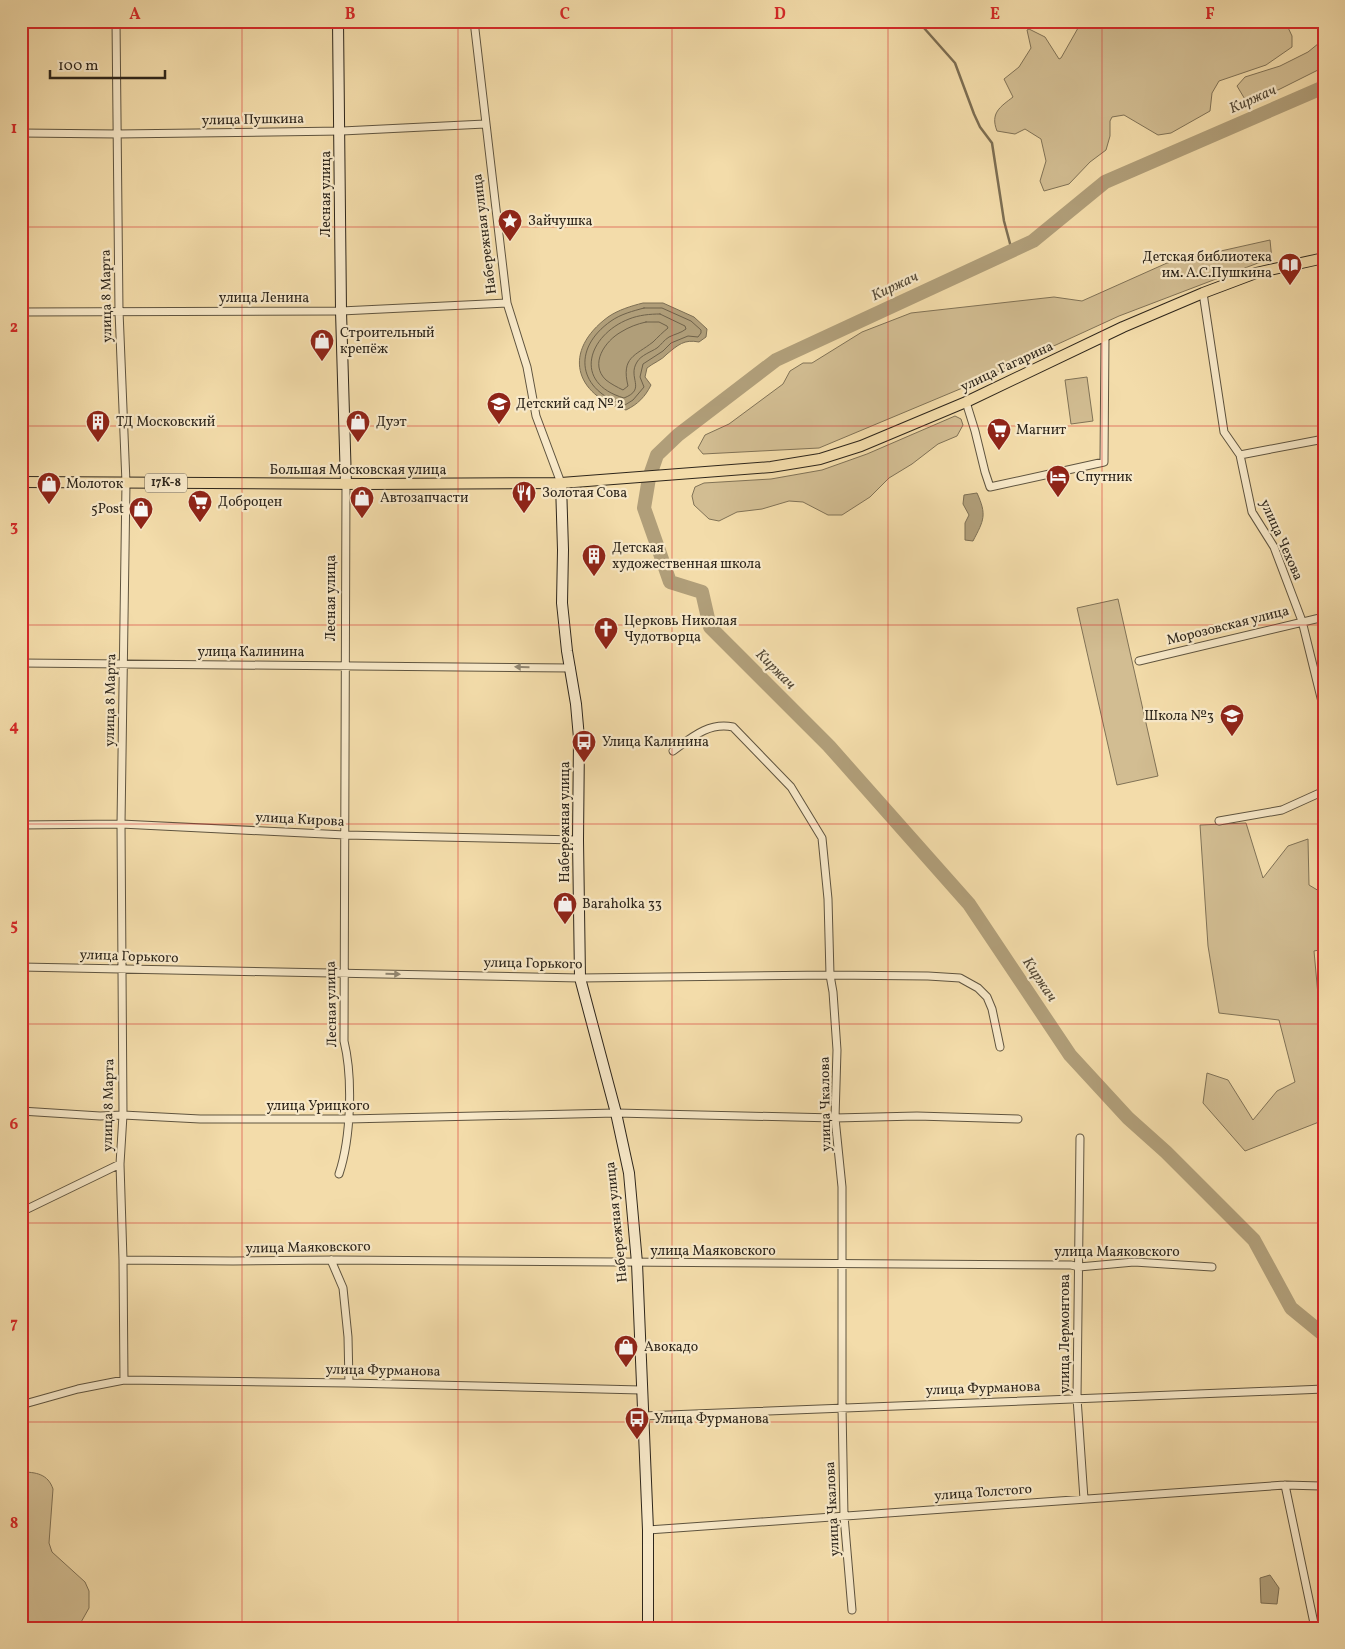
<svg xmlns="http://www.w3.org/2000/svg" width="1345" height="1649" font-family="Vollkorn,serif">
<rect width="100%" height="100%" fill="#f3dcaa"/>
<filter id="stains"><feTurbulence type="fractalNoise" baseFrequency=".004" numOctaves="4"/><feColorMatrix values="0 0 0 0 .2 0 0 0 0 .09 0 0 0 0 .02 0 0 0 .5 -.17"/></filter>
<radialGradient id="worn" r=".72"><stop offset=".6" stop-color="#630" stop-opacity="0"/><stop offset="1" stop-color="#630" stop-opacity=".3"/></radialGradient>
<path fill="#d2bd92" stroke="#807256" d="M1082,21H1285L1292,36V47L1266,65L1219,81L1212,93L1210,111L1171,133L1158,135L1124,115L1112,117L1110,121V136L1106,150L1090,162L1069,184L1044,191L1040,181L1046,161L1041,139L1025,129L1015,134L997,131C990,113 1000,107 1013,97L1004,79L1019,67L1031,48L1027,30L1029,29L1045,37L1059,59L1061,58Z
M1324,39V67L1278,90L1246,101L1237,86L1245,77L1280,66L1308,52Z
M1270,240L1272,260L1258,263L1119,316L960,389L819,448L703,454L698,448L705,435L729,424L783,384L790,371L803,363H812L862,332L911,313L1054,297L1082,301L1167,263Z
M1087,377L1093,421L1071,424L1065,380Z
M955,416L961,419L963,425L957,436L938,444L912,464L889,478L870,497L842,515H828L803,502L789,501L762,509L737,512L719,521L709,519L694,505L692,496L695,487L704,483L771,479L822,470L867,454Z
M1118,599L1158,776L1117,785L1077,608Z
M1246,823L1263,878L1288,846L1308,839L1309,885L1324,894V949L1314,951L1319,1006L1324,1040V1116L1319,1122L1245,1151L1203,1103L1207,1073L1228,1080L1253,1120L1277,1091L1295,1082L1279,1020L1219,1013L1208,946L1200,825Z
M21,1472C36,1472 48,1474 53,1489L49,1543L52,1552L85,1582L89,1591V1608L80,1624L73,1628H21Z"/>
<path fill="#b09e79" stroke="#7c6e53" d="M643,303H663L694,317L707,329L706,337L699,342C684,339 678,345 667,354C662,360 653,363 647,368L645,377L651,385C645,397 638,404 626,410C574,395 562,351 608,317C618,310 631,306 643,303Z
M977,493C987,515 984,520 973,541L965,540V523L969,515L963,504L964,495Z
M1270,1575L1279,1588L1277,1604L1261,1603L1260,1578Z"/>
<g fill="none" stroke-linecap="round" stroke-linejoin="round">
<path stroke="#6f624a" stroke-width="1" d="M644,308H662L691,321L701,330V333L698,337L688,336L671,343L663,351L643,364L640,377L644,387L633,400L625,405C578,391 571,349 611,321C621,314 633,311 644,308Z
M660,314L685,326L686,329C681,333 675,334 669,337C664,340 661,345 657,348C651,352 641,355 637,362C627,378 647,389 624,398C572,383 588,335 629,319C639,315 650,314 660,314Z
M646,322H659L667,326L668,328C663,332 658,337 653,342C635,356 621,357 628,386L623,390C617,387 611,384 606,380C589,364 605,341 621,332C629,327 637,324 646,322Z"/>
<path stroke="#7c6e53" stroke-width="2.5" d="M926,21L924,28L955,63L974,114L980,127L992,143L1004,221L1012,251"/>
<path stroke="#b09e79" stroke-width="14" d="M1324,87L1105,182L1033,241L776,360L678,435L657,455L649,478L644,508L670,582L702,592L710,627L829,746L969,904L1070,1055L1128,1118L1166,1152L1254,1240L1291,1308L1324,1335"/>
<defs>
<path id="street" d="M116,21L119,311L126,483L121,824L123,1115L120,1164L123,1260L124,1380
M474,21L507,303L527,367L536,416L561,483
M21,133L117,134L342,131L485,124
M1203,293L1224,432L1240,455L1252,512L1274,547L1302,621L1324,710
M21,312L341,311L507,303
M966,402L975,431L985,472L990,487L1104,462L1105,336
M1240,455L1324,439
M1139,661L1324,617
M21,663L571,668
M673,751C692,737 709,722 733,727L791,787L822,838L828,899L830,975L833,992L837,1050L835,1118L842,1187V1407L844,1516L852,1610
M1219,821L1282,810L1324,791
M21,825L121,824L345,835L578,840
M21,967L580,978L830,975L928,976L960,978L978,988L987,997L992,1009L1000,1047
M21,1111L100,1116L123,1115L200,1119H348L616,1113L835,1118L917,1116L1018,1119
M1080,1138L1077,1398L1084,1499
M339,1174C351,1138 353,1078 344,1041L346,484
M21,1212L120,1164
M123,1260L233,1261L336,1260L1071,1265L1079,1267L1134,1262L1212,1267
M331,1260L343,1288L348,1337L349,1383
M21,1405L78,1389L124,1380L349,1383L641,1390
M643,1416L1324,1389
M1285,1485L1315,1628
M648,1530L1285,1485L1321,1486L1324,1488"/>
<path id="secondary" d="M338,21L341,311L346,484
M561,483L563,550L562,603L567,651L576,704L579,738L578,840L580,978L616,1113L629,1173L637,1263L648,1530V1628"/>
<path id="primary" d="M21,482L363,484L561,483L771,467L820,459L861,446L966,402L1123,327L1203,293L1256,273L1324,258"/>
</defs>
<use href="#street" stroke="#5f543f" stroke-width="9"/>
<use href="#secondary" stroke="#2e261b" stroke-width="12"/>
<use href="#primary" stroke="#2e261b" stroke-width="12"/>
<use href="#street" stroke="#f7e8c8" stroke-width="7"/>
<use href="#secondary" stroke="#f7e8c8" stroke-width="10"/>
<use href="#primary" stroke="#f3dcaa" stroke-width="10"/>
</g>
<defs><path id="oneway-solid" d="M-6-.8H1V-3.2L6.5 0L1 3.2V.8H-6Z" transform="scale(1.25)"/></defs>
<g fill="#928772">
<use href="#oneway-solid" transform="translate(522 667) rotate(-179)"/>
<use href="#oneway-solid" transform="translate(393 974) rotate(1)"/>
</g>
<path fill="none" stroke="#d62828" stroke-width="1" stroke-opacity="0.55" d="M242,21V1628M458,21V1628M672,21V1628M888,21V1628M1102,21V1628M21,227H1324M21,426H1324M21,625H1324M21,824H1324M21,1024H1324M21,1223H1324M21,1422H1324"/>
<defs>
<symbol id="sight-pin" viewBox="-11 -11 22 30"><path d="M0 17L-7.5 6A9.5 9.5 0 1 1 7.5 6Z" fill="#8f2418" stroke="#f7e8c8"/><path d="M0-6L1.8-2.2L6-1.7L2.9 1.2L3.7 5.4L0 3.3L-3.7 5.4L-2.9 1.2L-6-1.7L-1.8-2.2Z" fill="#fff"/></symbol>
<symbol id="library-pin" viewBox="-11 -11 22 30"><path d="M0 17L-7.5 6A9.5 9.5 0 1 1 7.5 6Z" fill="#8f2418" stroke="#f7e8c8"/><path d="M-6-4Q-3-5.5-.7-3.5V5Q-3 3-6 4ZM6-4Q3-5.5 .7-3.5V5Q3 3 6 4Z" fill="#fff"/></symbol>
<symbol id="shop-pin" viewBox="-11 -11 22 30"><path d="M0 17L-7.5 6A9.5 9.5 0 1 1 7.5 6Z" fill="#8f2418" stroke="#f7e8c8"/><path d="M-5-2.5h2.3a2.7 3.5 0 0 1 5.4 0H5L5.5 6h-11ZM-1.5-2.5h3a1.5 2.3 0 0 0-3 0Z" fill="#fff"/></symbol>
<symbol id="school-pin" viewBox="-11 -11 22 30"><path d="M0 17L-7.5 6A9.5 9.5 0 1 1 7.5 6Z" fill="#8f2418" stroke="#f7e8c8"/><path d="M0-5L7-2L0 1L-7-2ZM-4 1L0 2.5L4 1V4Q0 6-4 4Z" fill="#fff"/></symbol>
<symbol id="building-pin" viewBox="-11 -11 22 30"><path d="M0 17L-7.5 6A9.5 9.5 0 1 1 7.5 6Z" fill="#8f2418" stroke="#f7e8c8"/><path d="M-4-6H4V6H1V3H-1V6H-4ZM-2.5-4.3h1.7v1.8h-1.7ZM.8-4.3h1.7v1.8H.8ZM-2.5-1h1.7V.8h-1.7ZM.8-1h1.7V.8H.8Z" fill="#fff"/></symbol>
<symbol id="supermarket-pin" viewBox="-11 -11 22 30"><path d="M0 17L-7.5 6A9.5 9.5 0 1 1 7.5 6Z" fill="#8f2418" stroke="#f7e8c8"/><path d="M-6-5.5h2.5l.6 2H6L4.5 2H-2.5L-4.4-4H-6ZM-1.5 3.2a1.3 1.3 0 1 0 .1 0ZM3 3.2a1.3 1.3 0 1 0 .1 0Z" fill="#fff"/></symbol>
<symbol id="hotel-pin" viewBox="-11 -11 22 30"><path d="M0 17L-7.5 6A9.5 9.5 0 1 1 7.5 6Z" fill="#8f2418" stroke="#f7e8c8"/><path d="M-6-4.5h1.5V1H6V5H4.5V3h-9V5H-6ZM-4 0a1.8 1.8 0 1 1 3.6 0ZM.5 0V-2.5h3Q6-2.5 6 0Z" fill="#fff"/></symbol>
<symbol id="restaurant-pin" viewBox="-11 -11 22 30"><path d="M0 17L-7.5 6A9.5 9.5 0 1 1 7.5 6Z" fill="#8f2418" stroke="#f7e8c8"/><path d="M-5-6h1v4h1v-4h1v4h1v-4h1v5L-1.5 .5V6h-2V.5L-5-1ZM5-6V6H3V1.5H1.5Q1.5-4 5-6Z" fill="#fff"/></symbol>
<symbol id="church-pin" viewBox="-11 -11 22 30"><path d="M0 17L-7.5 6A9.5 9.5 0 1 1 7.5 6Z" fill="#8f2418" stroke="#f7e8c8"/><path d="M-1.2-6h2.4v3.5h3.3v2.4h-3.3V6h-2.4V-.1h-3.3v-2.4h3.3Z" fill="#fff"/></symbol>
<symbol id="bus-pin" viewBox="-11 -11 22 30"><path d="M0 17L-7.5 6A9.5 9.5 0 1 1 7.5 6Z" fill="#8f2418" stroke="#f7e8c8"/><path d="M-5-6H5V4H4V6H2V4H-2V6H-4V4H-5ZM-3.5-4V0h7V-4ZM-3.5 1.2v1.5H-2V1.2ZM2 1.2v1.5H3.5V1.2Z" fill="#fff"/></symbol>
</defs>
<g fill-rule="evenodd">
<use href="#sight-pin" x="496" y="207" width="28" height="38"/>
<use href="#library-pin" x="1276" y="251" width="28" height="38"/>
<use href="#shop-pin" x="308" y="327" width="28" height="38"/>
<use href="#school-pin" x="485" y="390" width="28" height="38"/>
<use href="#building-pin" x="84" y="408" width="28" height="38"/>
<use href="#shop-pin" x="344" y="408" width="28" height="38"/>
<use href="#supermarket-pin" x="985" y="416" width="28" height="38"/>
<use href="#hotel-pin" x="1044" y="463" width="28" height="38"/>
<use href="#shop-pin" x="35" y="470" width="28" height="38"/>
<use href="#restaurant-pin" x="510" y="479" width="28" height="38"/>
<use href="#shop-pin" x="348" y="484" width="28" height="38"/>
<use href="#supermarket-pin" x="186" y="488" width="28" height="38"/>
<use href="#shop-pin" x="127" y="495" width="28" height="38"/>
<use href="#building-pin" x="580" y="542" width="28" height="38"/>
<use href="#church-pin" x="592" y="615" width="28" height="38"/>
<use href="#school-pin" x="1218" y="702" width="28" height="38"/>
<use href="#bus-pin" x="570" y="728" width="28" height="38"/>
<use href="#shop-pin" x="551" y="890" width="28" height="38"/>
<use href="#shop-pin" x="612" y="1333" width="28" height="38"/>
<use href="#bus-pin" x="623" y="1405" width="28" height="38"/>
</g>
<g text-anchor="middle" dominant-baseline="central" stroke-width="4.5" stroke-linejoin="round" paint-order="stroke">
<rect fill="#f7e8c8" stroke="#6a604f" stroke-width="1" x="145" y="473.5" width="42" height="19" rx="4"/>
<g font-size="12" font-weight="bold" fill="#2e261b">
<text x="166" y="483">17К-8</text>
</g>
<g font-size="14" fill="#2e261b" stroke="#f7e8c8">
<text transform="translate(253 120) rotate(-1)">улица Пушкина</text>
<text transform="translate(326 194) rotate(-90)">Лесная улица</text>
<text transform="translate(485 234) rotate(-97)">Набережная улица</text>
<text transform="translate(107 296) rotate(-91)">улица 8 Марта</text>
<text x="264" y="298">улица Ленина</text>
<text transform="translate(1007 367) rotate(-25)">улица Гагарина</text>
<text x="358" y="470">Большая Московская улица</text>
<text transform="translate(1281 540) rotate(66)">улица Чехова</text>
<text transform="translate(331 598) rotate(-90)">Лесная улица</text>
<text transform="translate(1228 626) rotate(-14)">Морозовская улица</text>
<text x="251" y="652">улица Калинина</text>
<text transform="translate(111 700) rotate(-89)">улица 8 Марта</text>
<text transform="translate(300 820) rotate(3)">улица Кирова</text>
<text transform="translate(565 822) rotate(-90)">Набережная улица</text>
<text transform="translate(129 957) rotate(2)">улица Горького</text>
<text transform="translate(533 964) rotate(1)">улица Горького</text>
<text transform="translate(332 1004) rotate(-91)">Лесная улица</text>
<text transform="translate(826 1104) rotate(-91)">улица Чкалова</text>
<text transform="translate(109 1105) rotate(-89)">улица 8 Марта</text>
<text x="318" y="1106">улица Урицкого</text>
<text transform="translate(617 1222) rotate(-96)">Набережная улица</text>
<text transform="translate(308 1248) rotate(-1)">улица Маяковского</text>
<text x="713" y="1251">улица Маяковского</text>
<text x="1117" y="1252">улица Маяковского</text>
<text transform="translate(1065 1334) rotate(-90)">улица Лермонтова</text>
<text transform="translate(383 1371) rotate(1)">улица Фурманова</text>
<text transform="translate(983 1389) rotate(-2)">улица Фурманова</text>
<text transform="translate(983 1493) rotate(-4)">улица Толстого</text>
<text transform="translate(833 1509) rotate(-93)">улица Чкалова</text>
</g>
<g font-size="14" fill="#2e261b" stroke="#f7e8c8" text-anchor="start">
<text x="528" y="221">Зайчушка</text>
<text x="1272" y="257" text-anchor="end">Детская библиотека<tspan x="1272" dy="16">им. А.С.Пушкина</tspan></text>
<text x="340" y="333">Строительный<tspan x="340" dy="16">крепёж</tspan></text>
<text x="516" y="404">Детский сад № 2</text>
<text x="116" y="422">ТД Московский</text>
<text x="376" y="422">Дуэт</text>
<text x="1016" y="430">Магнит</text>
<text x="1076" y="477">Спутник</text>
<text x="66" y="484">Молоток</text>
<text x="542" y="493">Золотая Сова</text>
<text x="380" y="498">Автозапчасти</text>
<text x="218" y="502">Доброцен</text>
<text x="124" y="509" text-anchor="end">5Post</text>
<text x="612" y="548">Детская<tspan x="612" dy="16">художественная школа</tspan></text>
<text x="624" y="621">Церковь Николая<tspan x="624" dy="16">Чудотворца</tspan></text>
<text x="1214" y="716" text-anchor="end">Школа №3</text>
<text x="602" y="742">Улица Калинина</text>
<text x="582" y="904">Baraholka 33</text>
<text x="644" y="1347">Авокадо</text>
<text x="654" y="1419">Улица Фурманова</text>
</g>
<g font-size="15" font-style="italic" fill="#554a37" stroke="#f7e8c8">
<text transform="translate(1253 100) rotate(-24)">Киржач</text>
<text transform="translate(895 287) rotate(-25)">Киржач</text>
<text transform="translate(775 670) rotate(45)">Киржач</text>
<text transform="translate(1039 980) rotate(56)">Киржач</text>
</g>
</g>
<rect width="1345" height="1649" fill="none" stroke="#f3dcaa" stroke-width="55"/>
<path d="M50 70v8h115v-8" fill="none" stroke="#2e261b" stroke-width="2.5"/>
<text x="58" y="70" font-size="15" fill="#2e261b" stroke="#f7e8c8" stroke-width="4" paint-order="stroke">100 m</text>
<rect x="28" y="28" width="1290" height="1594" fill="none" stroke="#d62828" stroke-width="2"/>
<g font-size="16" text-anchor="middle" font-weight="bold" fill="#d62828">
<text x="135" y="19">A</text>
<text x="350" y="19">B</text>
<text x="565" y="19">C</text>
<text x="780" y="19">D</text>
<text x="995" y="19">E</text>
<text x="1210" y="19">F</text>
<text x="14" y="133">1</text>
<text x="14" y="332">2</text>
<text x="14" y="531">3</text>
<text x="14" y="731">4</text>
<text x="14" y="930">5</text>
<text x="14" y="1129">6</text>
<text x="14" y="1328">7</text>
<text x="14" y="1528">8</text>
</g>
<rect width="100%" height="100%" filter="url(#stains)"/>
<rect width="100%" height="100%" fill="url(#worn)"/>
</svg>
